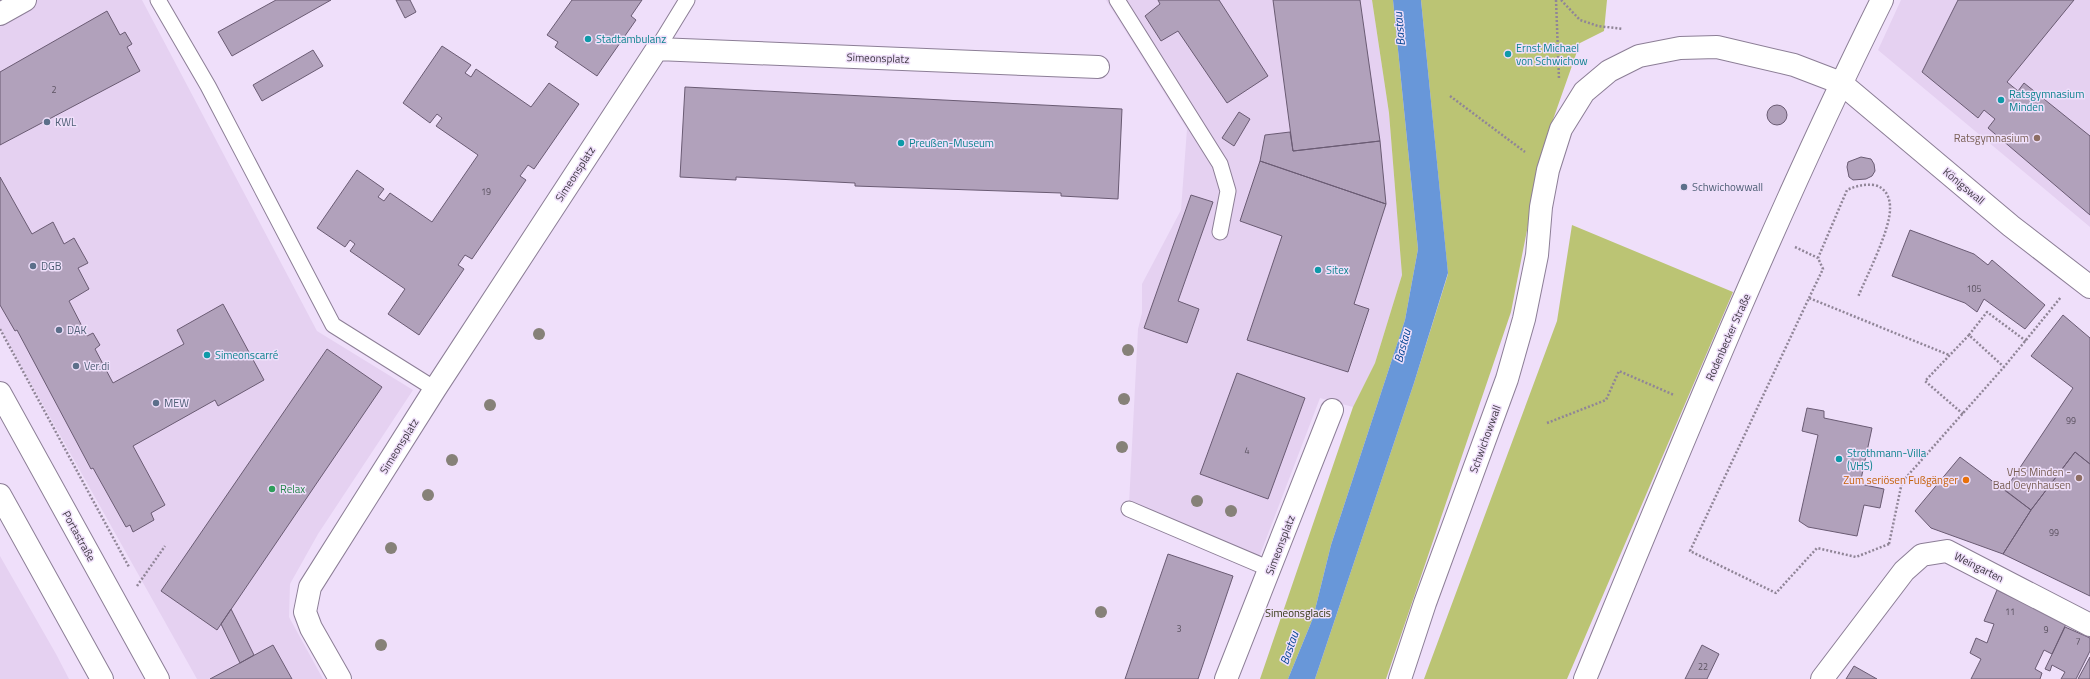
<svg xmlns="http://www.w3.org/2000/svg" width="2090" height="679" font-family="'Titillium Web',sans-serif">
<rect width="100%" height="100%" fill="#efdffa"/>
<path fill="#e5d1f1" d="M0,0H142L317,331L413,390L318,534L290,584L289,617L323,679H197L0,328Z
M1106,0H1372L1389,113L1402,275L1375,363L1353,407L1320,398L1258,560L1129,504L1138,329L1142,313V284L1181,210L1187,129Z
M1901,0H2090V227L1878,50Z
M0,556L56,654L69,679H0Z"/>
<path fill="#bbc474" d="M1372,0H1393L1418,249L1405,320L1331,545L1313,618L1288,679H1260L1353,407L1375,363L1402,275L1389,113Z
M1421,0H1607L1604,31L1580,43L1543,148L1511,312L1386,679H1315L1414,383L1448,274Z
M1572,225L1733,292L1567,679H1424L1557,321Z"/>
<path fill="#6897d9" d="M1393,0H1421L1448,273L1414,383L1315,679H1288L1313,618L1331,545L1405,320L1418,249Z"/>
<path fill="#b1a1bb" stroke="#6a5b73" d="M276,0H331L232,56L218,32Z
M396,0H410L416,12L405,18Z
M572,0H642L631,16L636,20L597,76L555,47L558,42L547,35Z
M1158,0H1219L1268,76L1227,103L1178,31L1161,41L1145,16L1160,4Z
M1273,0H1360L1380,141L1293,151Z
M1958,0H2074L2007,82L2018,91L2024,83L2090,136V215L1988,128L1995,119L1984,110L1978,118L1922,72Z
M107,11L120,35L125,32L132,44L127,47L140,71L0,145V72Z
M442,46L471,65L465,73L471,77L476,69L531,107L549,83L579,104L534,169L528,165L520,176L526,180L472,259L465,255L458,265L464,269L419,335L388,314L405,289L350,251L355,244L350,240L345,247L317,228L357,170L384,189L378,197L384,201L390,193L432,222L478,155L436,126L442,118L437,114L430,123L403,103Z
M313,50L323,66L262,101L253,85Z
M685,87L1122,109L1118,199L1061,196V193L855,186V183L736,177V180L680,177Z
M1767 115a10 10 0 1 1 20 0a10 10 0 1 1-20 0Z
M1239,112L1250,119L1234,146L1222,138Z
M1290,132L1293,151L1380,141L1386,204L1260,161L1265,135Z
M1861,157L1871,159L1874,164L1875,171L1872,176L1866,179L1853,180L1849,177L1847,167L1848,162Z
M1260,161L1386,204L1354,304L1369,309L1348,372L1247,340L1282,236L1240,221Z
M0,177L32,234L53,222L64,244L74,238L88,263L78,268L89,289L69,301L87,336L93,333L100,345L95,349L113,383L184,344L177,330L223,304L264,380L218,406L215,400L133,446L165,505L151,513L154,520L133,532L130,525L126,527L93,468L91,469L17,330L15,331L0,305Z
M1191,195L1213,202L1178,301L1199,309L1187,343L1144,328Z
M1910,230L1974,254L1988,265L1992,260L2045,305L2025,329L1984,299L1977,312L1965,303L1892,276Z
M2063,315L2090,338V464L2075,452L2031,510L2005,490L2073,388L2031,356Z
M327,349L382,387L217,630L161,591Z
M1237,373L1305,398L1268,499L1200,474Z
M1807,408L1824,411V418L1872,428L1860,484L1884,489L1880,508L1864,505L1857,536L1808,527L1799,521L1818,435L1802,431Z
M2075,452L2090,464V596L2003,554L2031,510Z
M1960,457L2031,510L2003,554L1931,528L1915,511Z
M1168,554L1233,576L1198,679H1125Z
M1997,590L2066,624L2052,654L2044,650L2035,669L2042,673L2040,679H1971L1981,659L1970,653L1976,638L1987,643L1994,624L1984,621Z
M231,609L254,655L240,663L221,624Z
M2065,627L2090,638V651L2076,679H2061L2065,672L2052,665L2050,671L2045,669Z
M273,645L292,679H210L240,663Z
M1702,645L1719,654L1707,679H1685Z
M2090,657V679H2078Z
M1854,666L1877,679H1846Z"/>
<g fill="none" stroke-linecap="round" stroke-linejoin="round">
<defs>
<path id="lane" d="M158,0L208,86L333,325L435,389
M1117,0L1220,164L1228,191L1220,232
M657,49L687,0
M1129,509L1270,569"/>
<path id="street" d="M0,14L25,0
M340,679L311,628L305,612L310,587L435,389L657,49L1098,67
M1226,679L1332,410
M1400,679L1425,603L1507,379L1524,319L1537,255L1541,207L1548,170L1561,129L1584,92L1609,71L1639,56L1680,48L1717,47L1794,65L1841,83L2011,226L2090,287
M1585,679C1679,451 1772,221 1882,0
M1822,679L1904,571L1922,555L1947,551L2090,625"/>
<path id="secondary" d="M0,393L158,679
M0,495L102,679"/>
</defs>
<use href="#lane" stroke="#8c7e96" stroke-width="17"/>
<use href="#street" stroke="#8c7e96" stroke-width="24"/>
<use href="#secondary" stroke="#8c7e96" stroke-width="24"/>
<path stroke="#908597" stroke-width="2.5" stroke-dasharray="2 2" stroke-linecap="butt" d="M1556,0L1559,79
M1561,0L1580,20L1598,26L1623,29
M1450,96L1525,152
M1795,247L1818,258
M1809,298L1823,269L1818,258L1847,190C1856,186 1864,184 1874,185C1885,187 1890,197 1890,207C1891,229 1867,275 1858,297
M0,329L129,567
M1969,335L1987,312L2026,341
M1963,414L1925,381L1969,335L2004,367
M1547,423L1606,400L1619,371L1674,395
M1889,544L1856,557L1817,548L1776,593L1690,551L1809,298L1949,355
M1889,544L1902,482L2004,367L2061,297
M137,586L165,546"/>
<use href="#lane" stroke="#fff" stroke-width="15"/>
<use href="#street" stroke="#fff" stroke-width="22"/>
<use href="#secondary" stroke="#fff" stroke-width="22"/>
</g>
<g fill="#868178">
<circle cx="539" cy="334" r="6"/>
<circle cx="1128" cy="350" r="6"/>
<circle cx="1124" cy="399" r="6"/>
<circle cx="490" cy="405" r="6"/>
<circle cx="1122" cy="447" r="6"/>
<circle cx="452" cy="460" r="6"/>
<circle cx="428" cy="495" r="6"/>
<circle cx="1197" cy="501" r="6"/>
<circle cx="1231" cy="511" r="6"/>
<circle cx="391" cy="548" r="6"/>
<circle cx="1101" cy="612" r="6"/>
<circle cx="381" cy="645" r="6"/>
</g>
<g fill="#0f9aa8" stroke="#efdffa" stroke-width="1.5">
<circle cx="588" cy="39" r="4"/>
<circle cx="1508" cy="54" r="4"/>
<circle cx="2001" cy="100" r="4"/>
<circle cx="901" cy="143" r="4"/>
<circle cx="1318" cy="270" r="4"/>
<circle cx="207" cy="355" r="4"/>
<circle cx="1839" cy="459" r="4"/>
</g>
<g fill="#5c6f8a" stroke="#efdffa" stroke-width="1.5">
<circle cx="47" cy="122" r="4"/>
<circle cx="1684" cy="187" r="4"/>
<circle cx="33" cy="266" r="4"/>
<circle cx="59" cy="330" r="4"/>
<circle cx="76" cy="366" r="4"/>
<circle cx="156" cy="403" r="4"/>
</g>
<g fill="#8d6e63" stroke="#efdffa" stroke-width="1.5">
<circle cx="2037" cy="138" r="4"/>
<circle cx="2079" cy="478" r="4"/>
</g>
<circle fill="#e8710a" stroke="#efdffa" stroke-width="1.5" cx="1966" cy="480" r="4"/>
<circle fill="#2e9e5b" stroke="#efdffa" stroke-width="1.5" cx="272" cy="489" r="4"/>
<g text-anchor="middle" dominant-baseline="central" stroke-width="3" stroke-linejoin="round" paint-order="stroke">
<g font-size="9" fill="#5b5260">
<text x="54" y="89">2</text>
<text x="486" y="191">19</text>
<text x="1974" y="288">105</text>
<text x="2071" y="420">99</text>
<text x="1247" y="450">4</text>
<text x="2054" y="532">99</text>
<text x="2010" y="611">11</text>
<text x="1179" y="628">3</text>
<text x="2046" y="629">9</text>
<text x="2078" y="641">7</text>
<text x="1703" y="666">22</text>
</g>
<g font-size="11" fill="#0d838f" stroke="#efdffa" text-anchor="start">
<text x="596" y="39">Stadtambulanz</text>
<text x="1516" y="48">Ernst Michael<tspan x="1516" dy="13">von Schwichow</tspan></text>
<text x="2009" y="94">Ratsgymnasium<tspan x="2009" dy="13">Minden</tspan></text>
<text x="909" y="143">Preußen-Museum</text>
<text x="1326" y="270">Sitex</text>
<text x="215" y="355">Simeonscarré</text>
<text x="1847" y="453">Strothmann-Villa<tspan x="1847" dy="13">(VHS)</tspan></text>
</g>
<g font-size="11" fill="#3e3842" stroke="#efdffa">
<text transform="translate(878 58) rotate(2)">Simeonsplatz</text>
<text transform="translate(575 174) rotate(-57)">Simeonsplatz</text>
<text transform="translate(1964 186) rotate(40)">Königswall</text>
<text transform="translate(1728 337) rotate(-66)">Rodenbecker Straße</text>
<text transform="translate(1485 439) rotate(-70)">Schwichowwall</text>
<text transform="translate(399 446) rotate(-58)">Simeonsplatz</text>
<text transform="translate(79 536) rotate(61)">Portastraße</text>
<text transform="translate(1280 545) rotate(-69)">Simeonsplatz</text>
<text transform="translate(1979 567) rotate(27)">Weingarten</text>
</g>
<g font-size="11" fill="#4e5e75" stroke="#efdffa" text-anchor="start">
<text x="55" y="122">KWL</text>
<text x="1692" y="187">Schwichowwall</text>
<text x="41" y="266">DGB</text>
<text x="67" y="330">DAK</text>
<text x="84" y="366">Ver.di</text>
<text x="164" y="403">MEW</text>
</g>
<g font-size="11" fill="#785e54" stroke="#efdffa" text-anchor="end">
<text x="2029" y="138">Ratsgymnasium</text>
<text x="2071" y="472">VHS Minden -<tspan x="2071" dy="13">Bad Oeynhausen</tspan></text>
</g>
<g font-size="11" fill="#c56008" stroke="#efdffa" text-anchor="end">
<text x="1958" y="480">Zum seriösen Fußgänger</text>
</g>
<g font-size="11" fill="#27864d" stroke="#efdffa" text-anchor="start">
<text x="280" y="489">Relax</text>
</g>
<g font-size="11" fill="#31340e" stroke="#efdffa">
<text x="1298" y="613">Simeonsglacis</text>
</g>
<g font-size="12" font-style="italic" fill="#034593" stroke="#efdffa">
<text transform="translate(1399 29) rotate(-95)">Bastau</text>
<text transform="translate(1402 346) rotate(-75)">Bastau</text>
<text transform="translate(1289 648) rotate(-71)">Bastau</text>
</g>
</g>
</svg>
